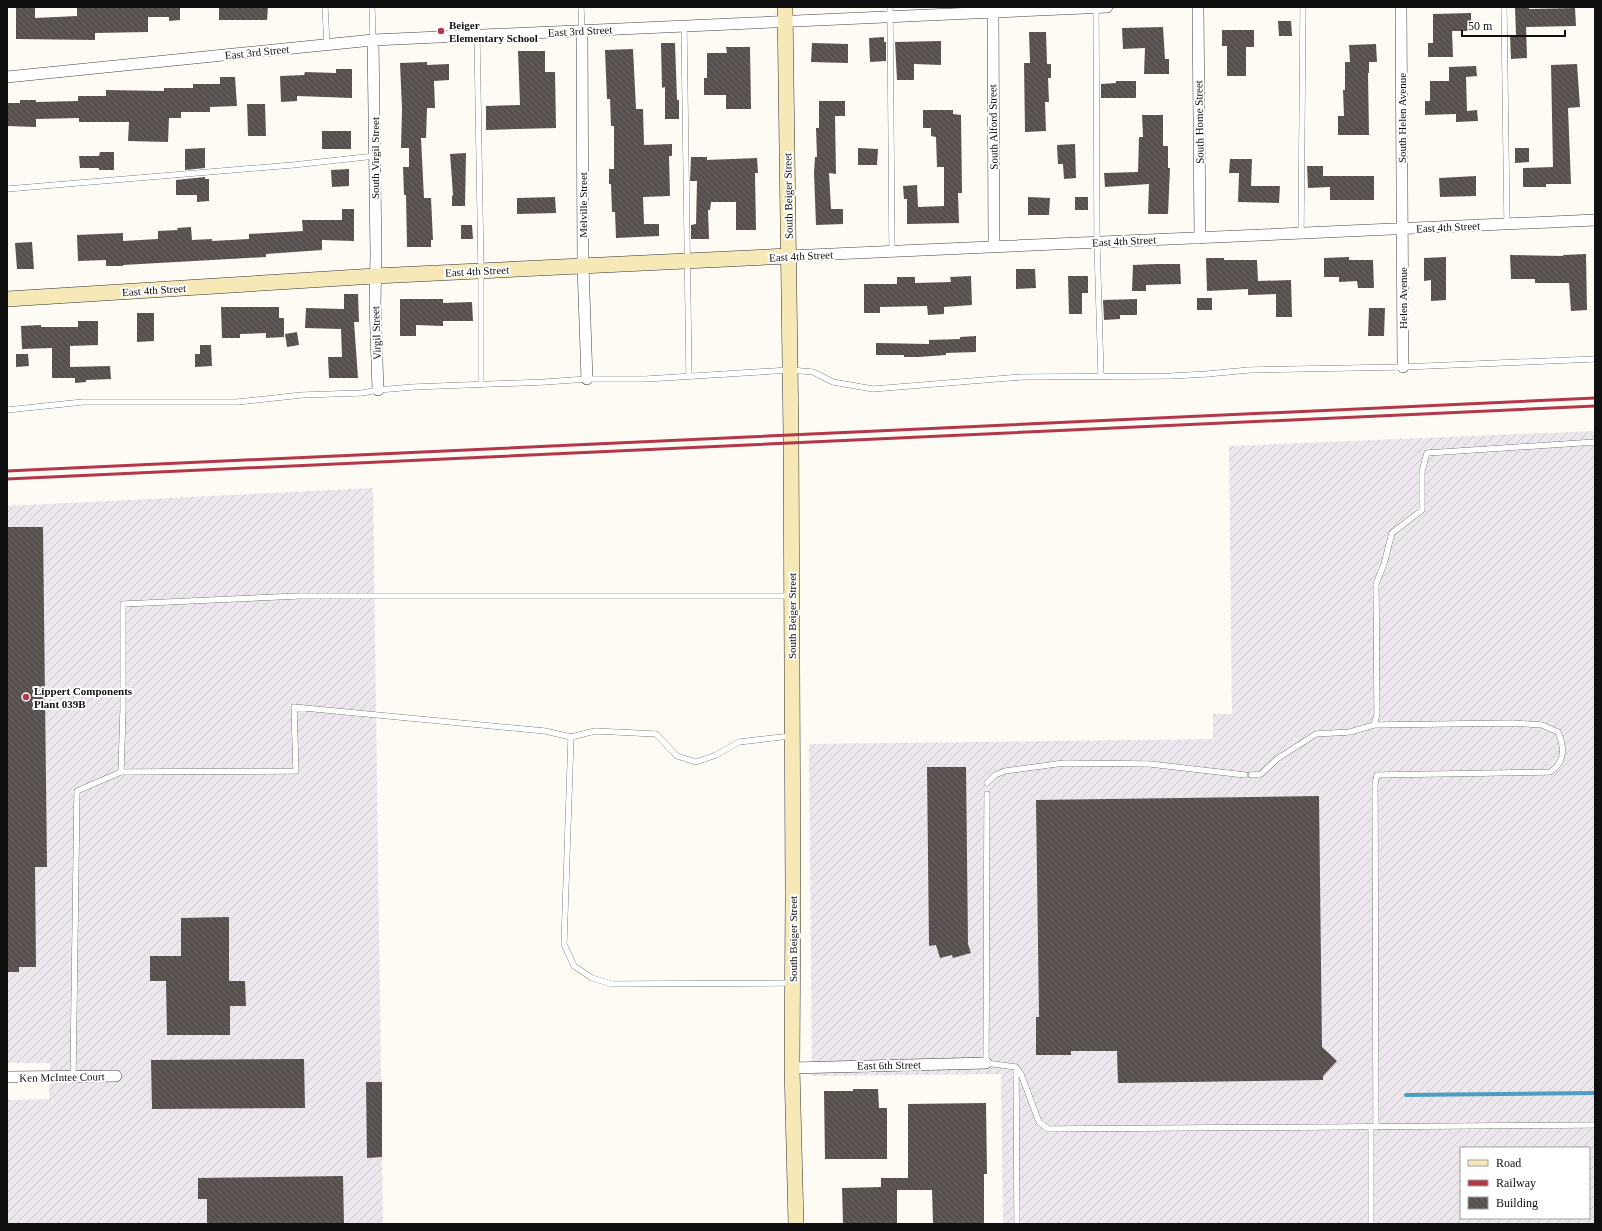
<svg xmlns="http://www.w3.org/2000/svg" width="1602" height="1231" font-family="'Times New Roman',serif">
<defs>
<pattern id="industrial-furrows" width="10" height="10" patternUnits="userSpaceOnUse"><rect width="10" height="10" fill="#ece6ed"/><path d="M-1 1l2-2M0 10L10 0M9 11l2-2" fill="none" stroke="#c9c4ca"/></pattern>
<pattern id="building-back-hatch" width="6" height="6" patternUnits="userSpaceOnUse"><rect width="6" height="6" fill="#58504e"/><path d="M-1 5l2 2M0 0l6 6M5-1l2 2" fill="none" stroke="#6b6563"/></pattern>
</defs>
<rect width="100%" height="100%" fill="#fefbf5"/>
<path fill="url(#industrial-furrows)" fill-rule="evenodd" d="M1595,431V1224H1003L1001,1074L812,1076L809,744L1213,739V714H1232L1229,446ZM1461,1148H1589V1218H1461Z
M373,488L383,1224H7V1100L49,1099L50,1063H7V506Z"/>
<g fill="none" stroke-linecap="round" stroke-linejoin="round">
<path stroke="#4d9ec0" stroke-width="4" d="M1406,1095L1595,1093"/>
</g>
<path fill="url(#building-back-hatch)" d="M77,7H180V20L169,21V17H148V32L95,33V40L16,39V8H35V18L77,16Z
M219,7H268L267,20H219Z
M1529,7V9L1575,8L1576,26L1526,27L1527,58L1511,59L1510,35H1516L1515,8Z
M1471,13V31H1452L1453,57H1428V43H1433V14Z
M1278,21H1291L1292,36H1279Z
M1163,27L1165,59H1169V74H1144L1145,48L1123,49L1122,28Z
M1222,30H1254V47H1246V76H1227V46H1222Z
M1029,32H1046L1047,64H1051V78H1048L1049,102H1045L1046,131L1025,132L1024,63H1030Z
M884,37V42H886V61L870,62L869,38Z
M941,41V65L914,64V80H897L895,42Z
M661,43H675L677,100H679V119H665V87L662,88Z
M812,43L848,44V63L811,62Z
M1376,44L1377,62H1369V73H1368L1369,135H1338V116H1344L1343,90H1345V62H1350L1349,45Z
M726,47H750L751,109H726V95H704V78H707V53H727Z
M633,49L636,109H643L644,145L672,144V156H669L670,196L643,197L644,224H659V236L616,238L615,212H612L611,184H609V169H614V126H611L610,99H607L605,50Z
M518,51H545V72H555L556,128L486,130V106L520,105Z
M427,62V65L449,64V80L434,81L435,108H427L426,138H421L424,198H431L433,240H431V247H407L406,195H404L403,167H409V148H401L402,109L400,63Z
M1577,64L1580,107L1568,108L1571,184H1546V187H1523V168L1553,167L1551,65Z
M1476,66L1477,76L1466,77L1467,111L1477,110L1478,121L1456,122V114L1425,115V101H1430V81H1449V67Z
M336,69H352V98L297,96V101L281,102L280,76L304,75L305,72L336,73Z
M220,77H235L237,106L210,107V112H181V118H169L168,142L128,141L129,122H79V118L36,119V127L7,126V103H20V100H36V102L78,101V96H106V90L164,91V88H193V84H220Z
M1116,81H1136V98H1101V84L1116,83Z
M819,101H845V116H835L836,174L829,173L831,209H843V224L816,225L814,173L815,157H817L816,128H819Z
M247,104H265L266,136H248Z
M923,110H953V114L961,115L962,193H958L959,223L907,224V199H904L903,186L917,185L918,207L944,206V167H937L936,137L931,136V128H923Z
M1142,115H1163V146H1168V168H1170L1168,214H1148L1149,184L1105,187L1104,173L1138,172L1139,137H1143Z
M322,131H351V149H322Z
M1075,144L1076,178L1064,179L1063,164H1058L1057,145Z
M205,148V168L185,170V149Z
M858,148L878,149L877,165H858Z
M1515,148H1529V162L1515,163Z
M100,152H114V170H99V168H80L79,156H99Z
M466,153L465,206H452V196L453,195L450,154Z
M691,157H707V160L757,158L758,173H755L756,230H736V202H711L710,210H708L709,239H691V225L696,224L697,181H690Z
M1230,159H1252L1251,186H1280L1279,203L1238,202L1239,173H1229Z
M1307,166H1323V176H1374V200H1330V187L1308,188Z
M349,169V186L332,187L331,170Z
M1476,176V196L1440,197L1439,178Z
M205,177V179H209V201L197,202V195H176V180Z
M555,197L556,213L517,214V198Z
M1028,197L1050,198L1049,215H1028Z
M1075,197H1088V210H1075Z
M342,209H354V241L322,240V250L266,254V257L123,265V266H106V260L78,261L77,235L123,233V241L158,239V231L178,230L177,228L191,227L192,240L212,239V241L249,239V234L303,231L302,220H342Z
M461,225H472L473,239H461Z
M32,242L34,269H17L15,243Z
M1586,254L1587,310L1571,311L1569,283H1535V279H1511L1510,255L1563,256V255Z
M1349,257V260H1373L1374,288H1358L1357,281L1339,282V277H1324V258Z
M1446,257V300L1431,301V280L1424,281V258Z
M1206,258H1224V260H1257L1258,281L1291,280L1292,317H1276V294L1248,295V289L1207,291Z
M1157,264H1180L1181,284L1146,285V291H1132L1133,265Z
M1016,269H1035L1036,288L1016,289Z
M971,276L972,305L944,307V314L928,315L927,306L880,307V313H864V284H897V277H915V283L951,282L950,277Z
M1068,276H1088V293H1082V314H1069Z
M344,294H358L359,322H354L358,378H329L328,357H342L341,329L305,328L306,308L344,309Z
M1197,298H1212V310H1197Z
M400,299H443V303L472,302L473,321H443V326L416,325V336H400Z
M1137,299V315H1120V319L1104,320L1103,300Z
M221,307H279V318H284V337L266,338V333L240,334V338H222Z
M1369,308H1385L1384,336H1368Z
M137,313H154V341L137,342Z
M78,321H98V345L70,346V367L110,366L111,379L86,380V382L75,383V378H52V348L22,349L21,326L41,325V327H78Z
M297,332L299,345L287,347L285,334Z
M976,336V352L946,353V355L919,357H904V355H876V343L929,344V340L960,339V337Z
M200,345H211L212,366L195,367V354H200Z
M16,354H28L29,366L16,367Z
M7,527H43L47,867H35L36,967H19V972H7Z
M927,767H966L968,944L971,953L953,958L952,955L940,958L936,945L929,946Z
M1319,796L1322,1047L1337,1061L1323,1076V1080L1118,1083L1117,1051H1071V1055H1036V1017H1039L1036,800Z
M229,917V981H245L246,1006H230V1035H167L166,981H150V956H181V918Z
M304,1059L305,1108L152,1109L151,1060Z
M366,1082H382V1157L367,1158Z
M853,1089H878L879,1108H887V1159H825L824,1091H853Z
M986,1103L987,1174H984V1224H933L932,1190H897V1224H843L842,1188L881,1187V1178H908V1104Z
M343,1176L344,1224H207V1199H198V1178Z"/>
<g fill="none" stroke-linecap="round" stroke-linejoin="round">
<defs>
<path id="lane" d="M325,7L327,45
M372,7L373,40
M581,7L582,31
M890,7L892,251
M1096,7L1097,243L1101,376
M1504,7L1507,224
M684,26L689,376
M477,36L481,270V384
M7,189L293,165L375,156
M1301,234L1303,7
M7,410L83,402H237L302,395L362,393L378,390L413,387L545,382L587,379H646L790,370L813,372L833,382L873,389L1022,377L1171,376L1207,374L1249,370L1403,367L1595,359
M1374,725L1513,723L1542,725L1558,732C1562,740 1565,754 1559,763C1557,767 1553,770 1550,772L1377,775L1375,784L1376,1127
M791,736L739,742L716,755L696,762L677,756L656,734L595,731L571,737L564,944L574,966L592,978L612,984L792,983
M121,772L296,771L294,707L545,731L571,737
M1251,775L1261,774L1277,759L1316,734L1350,732L1374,725L1377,714L1376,584L1384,564L1392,533L1422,510V471L1427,453L1595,442
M987,783L995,775L1005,771L1064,763L1150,764L1245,775
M987,794L986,1063L1016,1067L1021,1074L1039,1122L1048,1129L1595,1125
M1016,1067L1017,1224
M73,1077L77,791L121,772L123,710V604L299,596H791
M1371,1224V1127"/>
<path id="street" d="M993,7L994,247
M1198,7L1200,238
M1401,7L1403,367
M582,31L583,266L587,379
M373,40L376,255L375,303L378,390
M7,77L373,40L1107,7
M788,256L1595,220
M792,1068L986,1063
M7,1077L116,1076"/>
<path id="secondary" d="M785,7L791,435L793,894L792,1068L796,1224
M7,299L375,276L788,256"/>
</defs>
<use href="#lane" stroke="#434343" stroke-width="6"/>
<use href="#street" stroke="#434343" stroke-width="12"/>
<use href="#secondary" stroke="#323232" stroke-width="16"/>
<use href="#lane" stroke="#fff" stroke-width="5.5"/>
<use href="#street" stroke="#fff" stroke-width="11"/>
<use href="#secondary" stroke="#f7e9b7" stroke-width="15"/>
<path stroke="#b33649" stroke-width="3" d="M7,471L1595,398
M7,479L1595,406"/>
</g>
<g fill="#b33649" stroke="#fff" stroke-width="1.5">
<circle cx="441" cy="31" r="4"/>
<circle cx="26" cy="697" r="4"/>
</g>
<g text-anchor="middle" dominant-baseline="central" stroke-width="4" stroke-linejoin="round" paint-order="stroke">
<g font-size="11" font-weight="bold" fill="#101010" stroke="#fff" text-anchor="start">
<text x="449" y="25">Beiger<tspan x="449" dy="13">Elementary School</tspan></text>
<text x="34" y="691">Lippert Components<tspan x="34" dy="13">Plant 039B</tspan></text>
</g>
<g font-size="11" fill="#101010" stroke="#fff">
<text transform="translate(580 31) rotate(-3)">East 3rd Street</text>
<text transform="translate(257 52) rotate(-6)">East 3rd Street</text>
<text transform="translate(1402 118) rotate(-90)">South Helen Avenue</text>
<text transform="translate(1199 122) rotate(-91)">South Home Street</text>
<text transform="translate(993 127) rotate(-91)">South Alford Street</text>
<text transform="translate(375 158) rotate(-90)">South Virgil Street</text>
<text transform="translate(788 196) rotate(-91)">South Beiger Street</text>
<text transform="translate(583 205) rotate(-90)">Melville Street</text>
<text transform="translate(1448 227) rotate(-3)">East 4th Street</text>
<text transform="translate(1124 241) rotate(-3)">East 4th Street</text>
<text transform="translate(801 256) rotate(-3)">East 4th Street</text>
<text transform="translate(477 271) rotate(-3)">East 4th Street</text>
<text transform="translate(154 290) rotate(-4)">East 4th Street</text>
<text transform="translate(1403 298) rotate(-90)">Helen Avenue</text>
<text transform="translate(376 333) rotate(-92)">Virgil Street</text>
<text transform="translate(792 616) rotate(-90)">South Beiger Street</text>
<text transform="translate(793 939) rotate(-90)">South Beiger Street</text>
<text transform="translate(889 1065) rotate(-1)">East 6th Street</text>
<text transform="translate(62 1077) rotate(-1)">Ken McIntee Court</text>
</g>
</g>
<rect width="1602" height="1231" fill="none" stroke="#101010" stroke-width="16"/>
<rect x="1460" y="1147" width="130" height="72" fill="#ffffff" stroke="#9f9f9f"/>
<rect x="1468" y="1160" width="20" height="6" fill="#f7e9b7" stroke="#9f9f9f"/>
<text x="1496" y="1167" font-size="12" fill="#101010">Road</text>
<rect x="1468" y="1180" width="20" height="6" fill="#b33649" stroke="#9f9f9f"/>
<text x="1496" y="1187" font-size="12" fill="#101010">Railway</text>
<rect x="1468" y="1197" width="20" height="12" fill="url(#building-back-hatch)" stroke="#9f9f9f"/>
<text x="1496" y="1207" font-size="12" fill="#101010">Building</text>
<path d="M1462 30v6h103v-6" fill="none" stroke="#101010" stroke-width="2"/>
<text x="1468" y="30" font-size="12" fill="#101010" stroke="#ffffff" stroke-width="3" paint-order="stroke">50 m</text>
</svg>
